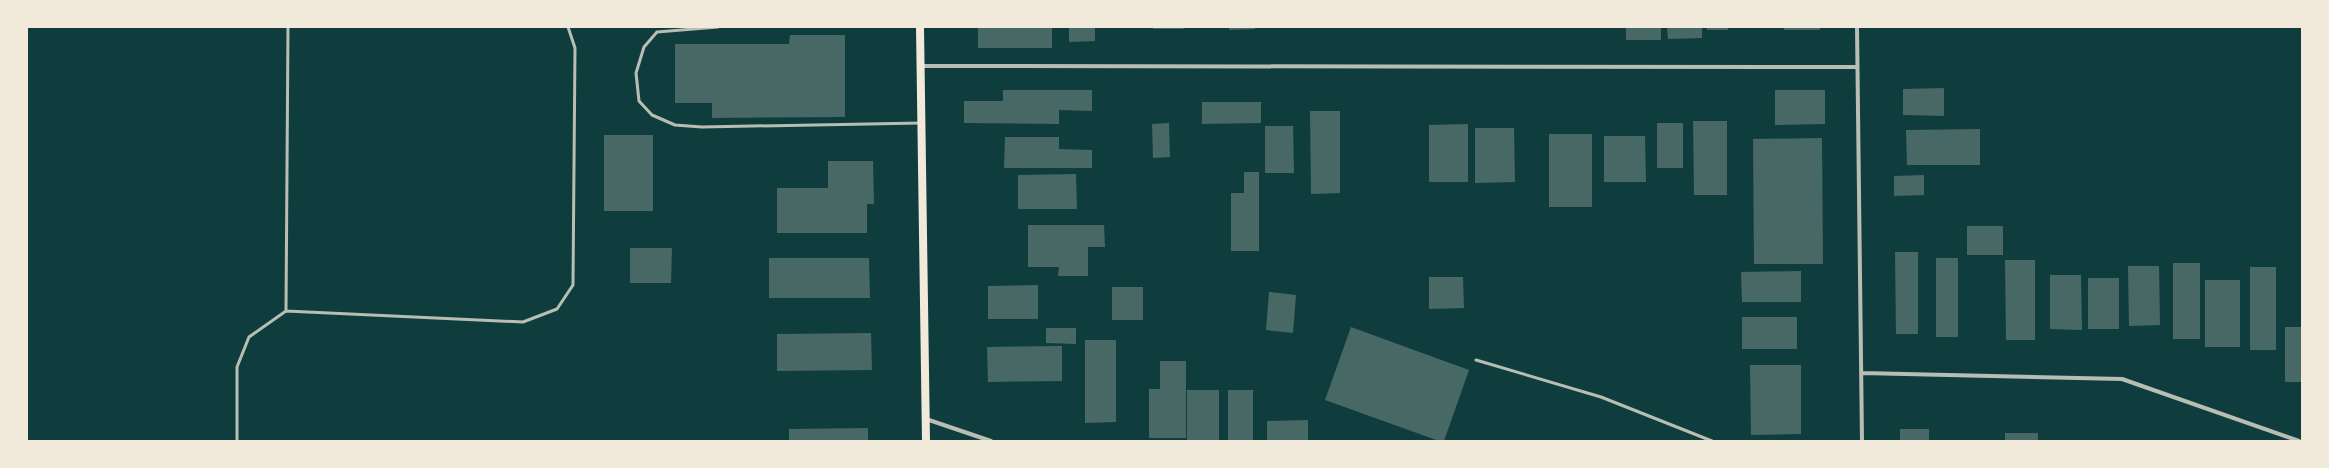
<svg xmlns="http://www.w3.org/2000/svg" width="2329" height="468" font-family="Helvetica,sans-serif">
<rect width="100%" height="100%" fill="#0f3d3e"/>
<path fill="#486865" d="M978,27H1052V48H978Z
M1069,27H1095V41L1069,42Z
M1153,27H1184V29H1153Z
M1229,27H1255V29L1229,30Z
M1626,27H1661V40H1626Z
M1667,27H1702V38L1668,39Z
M1707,27H1728V30H1707Z
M1784,27H1820V30H1784Z
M790,35H845V117L712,118V103H675V44H789Z
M1944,88V116L1903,115V89Z
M1003,90H1092V111L1059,110V124L964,123V101H1003Z
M1775,90H1825V124L1775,125Z
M1202,102H1261V123L1202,124Z
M1310,111H1340V193L1311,194Z
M1693,121H1727V195H1694Z
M1169,123L1170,157L1153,158L1152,124Z
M1657,123H1683V168H1657Z
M1468,124V182H1429V125Z
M1265,126H1293L1294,173H1265Z
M1475,128H1514L1515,182L1475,183Z
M1980,129V165H1907L1906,130Z
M1549,134H1592V207H1549Z
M604,135H653V211H604Z
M1604,136H1645L1646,182H1604Z
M1005,137H1059V149L1092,150V168H1004Z
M1822,138L1823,264H1754L1753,139Z
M828,161H873L874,204H867V233H777V188H828Z
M1244,172H1259V251H1231V193H1244Z
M1076,174L1077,209H1018V175Z
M1924,175V195L1894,196V176Z
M1028,225H1104L1105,247H1088V276H1058L1059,267H1028Z
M1967,226H2003V255H1967Z
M630,248H672L671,283H630Z
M1895,252H1918V334H1896Z
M769,258H869L870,298H769Z
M1936,258H1958V337H1936Z
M2005,260H2035V340H2006Z
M2173,263H2200V339H2173Z
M2128,266H2159L2160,325L2129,326Z
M2250,267H2276V350H2250Z
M1801,271V302H1742L1741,272Z
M2050,275H2081L2082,330L2050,329Z
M1429,277H1463L1464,308L1429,309Z
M2088,278H2119V329H2088Z
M2205,280H2240V347H2205Z
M1038,285V319H988V286Z
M1112,287H1143V320H1112Z
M1269,292L1296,295L1293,333L1266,330Z
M1742,317H1797V349H1742Z
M1351,327L1469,370L1444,441H1439L1325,400Z
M2285,327H2302V382H2285Z
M1046,328H1076V344L1046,343Z
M871,333L872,370L777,371V334Z
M1085,340H1116V422L1085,423Z
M1062,346V381L988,382L987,347Z
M1160,361H1186V438H1149V389H1160Z
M1750,365H1801V434L1751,435Z
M1187,390H1219V441H1187Z
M1228,390H1253V441H1228Z
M1308,420V441H1267V421Z
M868,428V441H789V429Z
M1900,429H1929V441H1900Z
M2005,433H2038V441H2005Z"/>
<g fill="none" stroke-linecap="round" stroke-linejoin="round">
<path stroke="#b8beb3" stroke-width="3" d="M718,27L657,32L644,47L636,73L639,101L652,115L675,125L702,127L921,123
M286,311L288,27
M1476,360L1601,397L1712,441
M237,441V367L249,337L286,311L523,322L557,309L573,285L575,48L568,27"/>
<path stroke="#b8beb3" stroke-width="4" d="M1857,27L1862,441
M920,66L1857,67
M1862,373L2122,379L2299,441
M926,419L991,441"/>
<path stroke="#f1e9da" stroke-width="8" d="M920,27L926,441"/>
</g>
<rect width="2329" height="468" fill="none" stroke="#f1e9da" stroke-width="56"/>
</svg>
